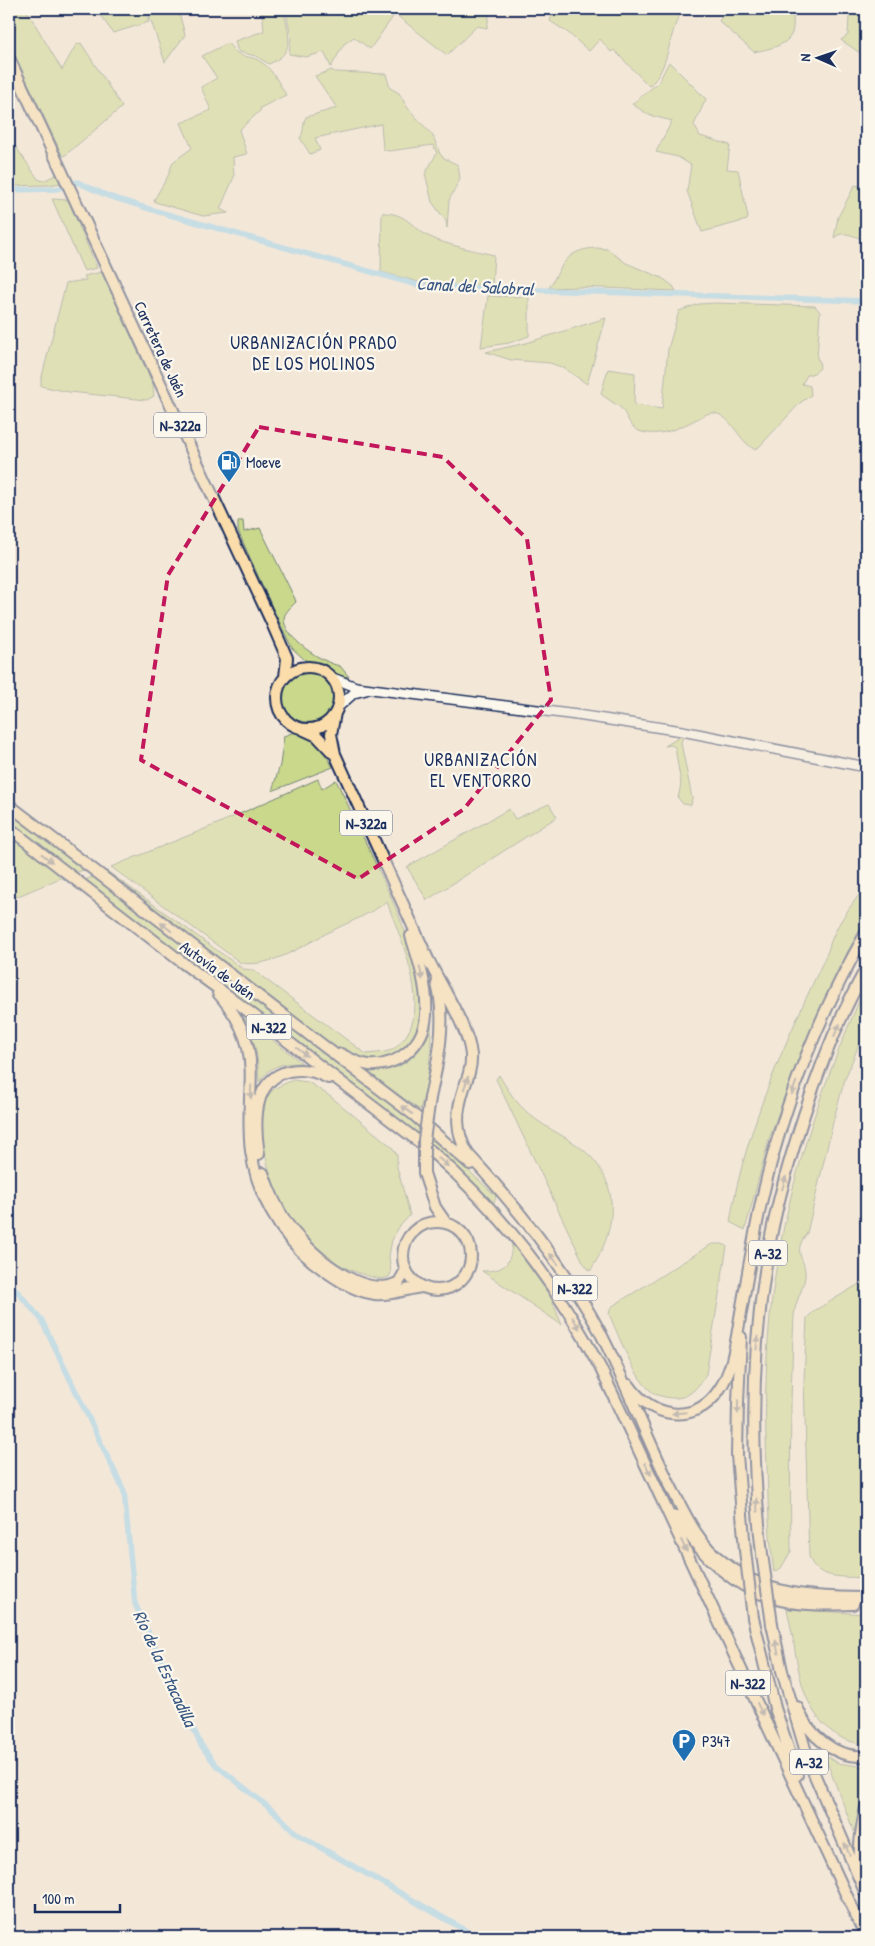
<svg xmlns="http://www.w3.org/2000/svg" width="875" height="1946" font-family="'Patrick Hand',sans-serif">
<rect width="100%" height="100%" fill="#f3e7d8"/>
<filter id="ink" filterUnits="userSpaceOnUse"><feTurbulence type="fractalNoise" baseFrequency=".02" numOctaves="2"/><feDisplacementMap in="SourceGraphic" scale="10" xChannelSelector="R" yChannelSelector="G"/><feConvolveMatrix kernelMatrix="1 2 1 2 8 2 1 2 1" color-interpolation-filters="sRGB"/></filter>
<g filter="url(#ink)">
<path fill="#cad88c" stroke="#728475" d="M9,9H26L62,70L76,45L81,43L122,107L63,157L9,44Z
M96,9H144L149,22L113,33Z
M147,9H178L185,35L165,62Z
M262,9H490L487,28L477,26L447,55L395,14L370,49L354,37L344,44L331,67L324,52L306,57L289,54L291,37L286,11L284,12C289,36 296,52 269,64L256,56L239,52L237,49L235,41L264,31Z
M554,9H683C667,33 671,68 649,86L614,50L611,52L600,39L589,51L567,32L550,21Z
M727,9H793C793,16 794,26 792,33C787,47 766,49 754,52L719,21Z
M851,9L866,11V57L841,40L848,35L849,16Z
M228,43C242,63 249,52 264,64C274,72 280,85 286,95L260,108L261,110L239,130L247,154L233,157L234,177L220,209L228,213L203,216L155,202L154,200L168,176L173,162L192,148L181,123L211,110L201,87L217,78L202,56Z
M669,62L706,99L694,125L700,136L730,145L727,169L738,170L748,217L747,220L702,232L687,191L691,165L678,157L656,152L672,121L649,115L632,104L658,83Z
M332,70L334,72L386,74L390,88L399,93L407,107L433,136L440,154L444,158L458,165L460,179L449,200L447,228L446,221L432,202L426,177L425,174L437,153L433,145L389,151L383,149L381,124L315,138L320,150L310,154L300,138C305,131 302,124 306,117L337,108L315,76Z
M9,137L38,179L43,181L58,174L62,183L48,185L9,186Z
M855,185L866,188V241C856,237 843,229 834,238L838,217Z
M52,199L68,200L97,268L84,271Z
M382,213C406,212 412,228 430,237C446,245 477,251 494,255L492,285H447L419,282L381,272Z
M596,248L607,249L626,263L662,278L673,286L676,291L580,287L549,288C563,265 565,250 596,248Z
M102,272L153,385L154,396L147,400L69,392L41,386V380L66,283L86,280L84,276Z
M488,296L529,297V336L509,343L481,347Z
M715,303L815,306L820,312L817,359L819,360L820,368L814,373L807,375L802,384L810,386L811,395L800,403L759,447L754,449C739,441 732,417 715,413C708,412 703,416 697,419C679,428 660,438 639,431C629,427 627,414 620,407C614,403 607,399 601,394L608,369L635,373L634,405L662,409L668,349L679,311L699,304Z
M606,318L587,384L564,368L550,363L511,360L486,352L526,343Z
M238,521H243L244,532L260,528L295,599L296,602C291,607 285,612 284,618C283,638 323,663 340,666L349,677L341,676L319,663L305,660L292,648L273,609L238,531Z
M282 697a27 27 0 1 1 54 0a27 27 0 1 1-54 0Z
M294,732C314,736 323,750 333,767L272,791L280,765L284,736Z
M683,735L681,743L692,798L691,805L683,804L678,798L681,784L675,747L671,745L665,746Z
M318,779L322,789L336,780C350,809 364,839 378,869C396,908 416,951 421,994C423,1015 418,1035 404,1050C391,1064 366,1061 350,1055C321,1043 287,1010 262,991C210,950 157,911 104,872L107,871L243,969L253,970L366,1054C374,1053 382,1053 389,1051C396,1049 402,1041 406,1036C430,1001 400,938 387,902C369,914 350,922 331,931C305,944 272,968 241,963L111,867L217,824Z
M549,804L557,817L427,900L407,867L509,809L515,819Z
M9,810L86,869L75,873L9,821Z
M9,833L65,876L9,900Z
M95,876L420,1126L419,1137L85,880Z
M866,885V920L840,965L798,1060L769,1139L745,1230L730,1222C745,1127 788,1037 828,951C835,924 851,907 866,885Z
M866,986V1027L845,1079L834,1118L807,1233C791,1254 806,1257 805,1275C805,1286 795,1301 794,1315C790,1394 790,1472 791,1551L781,1568L774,1572C769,1537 768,1502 767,1466C765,1425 765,1383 768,1341C776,1218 815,1098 866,986Z
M431,1001C432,1037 431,1075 420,1110L366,1071C390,1070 403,1069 419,1050C423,1045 427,1038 429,1033C432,1023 431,1011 431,1001Z
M241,1016L302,1063C281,1063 271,1065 259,1082C258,1056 256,1038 241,1016Z
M499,1075C507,1089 516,1103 529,1114C547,1130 572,1138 589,1155C623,1188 614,1236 590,1271L583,1262L496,1079Z
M293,1080L308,1082L331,1097L392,1147L397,1155V1167L410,1215L399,1227L392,1240L389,1256L391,1273L389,1277C379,1281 369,1276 359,1273C339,1267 311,1247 297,1230C277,1205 245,1118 272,1091C277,1086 287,1083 293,1080Z
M430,1135L496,1196L493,1205L429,1145Z
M512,1243L549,1294L562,1325L482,1271C504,1271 511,1265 512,1243Z
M712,1244H722L727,1246L706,1374C698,1387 690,1398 674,1398C667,1398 658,1396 652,1392C634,1378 619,1336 609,1314L611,1307Z
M866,1280V1578C845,1576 816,1581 809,1556L804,1380L807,1318L814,1311Z
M787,1609L866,1614V1745C859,1743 850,1742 844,1739C809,1722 801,1686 795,1651C793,1637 790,1623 787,1609Z
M824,1754L838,1763L866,1767V1794L854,1832Z"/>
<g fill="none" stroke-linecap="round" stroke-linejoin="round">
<path stroke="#91d0f2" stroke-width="5.5" d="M9,190L57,189L77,182L108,196L156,211L421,286L866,301
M9,1282L41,1319L124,1491L135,1604L201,1745L216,1765L277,1814L297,1834L477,1937"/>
<defs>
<path id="secondary" d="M333,678L356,687L577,715L682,731L866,767
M337,708L354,693L366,690"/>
<path id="highway" d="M9,58L271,621L287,658L285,677
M277 698a31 31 0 1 1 62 0a31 31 0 1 1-62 0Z
M335,713L331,734L335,754L431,966
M304,730L317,736L333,753
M9,805L414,1115L470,1164
M9,828L183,963L231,998L431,1151C505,1216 554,1281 600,1367L866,1937
M429,961C441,986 469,1029 471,1055C472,1067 468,1078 464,1088C456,1112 455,1132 468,1154C516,1206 565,1267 599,1330C625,1380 645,1434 670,1485C684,1512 697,1543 723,1562C767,1597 813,1597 866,1598
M218,993C269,1052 243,1084 251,1151C257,1193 279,1234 312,1261C330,1275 352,1291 375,1294C392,1296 407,1288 424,1287
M341,1054C350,1059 359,1064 369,1065C399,1067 424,1044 426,1015C428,989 419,961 411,936
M430,1098C438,1062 447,1020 437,984
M259,1154C256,1135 254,1108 263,1091C276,1067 305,1065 328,1078
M263,1173C269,1190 276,1207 286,1222C305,1249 362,1303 399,1282L406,1270
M424,1173L435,1207L446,1223
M403 1256a34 34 0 1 1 68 0a34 34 0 1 1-68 0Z
M741,1337L738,1402L737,1455L745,1550
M629,1385C651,1418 695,1426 719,1390C733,1370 736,1341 740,1318C747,1279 753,1241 761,1203C782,1109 818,1016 866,933
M676,1516C699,1552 731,1586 773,1598C799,1606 827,1605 853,1604
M762,1554C750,1448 751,1340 771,1236C779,1195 791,1155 804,1115C820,1066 840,1015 866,969
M753,1618L775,1708L797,1775
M772,1624L782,1671L809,1762L866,1894
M797,1707C808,1735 835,1759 866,1756
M862,1876C857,1853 861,1830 866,1807"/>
</defs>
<use href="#secondary" stroke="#1b2f5e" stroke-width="12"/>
<use href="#highway" stroke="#1b2f5e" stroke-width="14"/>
<use href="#secondary" stroke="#fbf7ec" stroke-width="9"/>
<use href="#highway" stroke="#fbddab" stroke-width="10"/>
<defs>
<path id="highway-bridge" d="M424,1173V1140L430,1098
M745,1550L753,1618
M762,1554L772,1624"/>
</defs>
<use href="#highway-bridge" stroke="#1b2f5e" stroke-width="14" stroke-linecap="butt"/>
<use href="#highway-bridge" stroke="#fbddab" stroke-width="10"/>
</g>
<defs><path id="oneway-solid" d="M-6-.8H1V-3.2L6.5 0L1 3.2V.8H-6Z" transform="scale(1.25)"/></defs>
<g fill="#8b8684">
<use href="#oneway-solid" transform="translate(47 858) rotate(38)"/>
<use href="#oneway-solid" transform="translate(166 927) rotate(-142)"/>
<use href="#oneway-solid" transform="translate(421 973) rotate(78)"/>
<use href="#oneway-solid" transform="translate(837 1030) rotate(-65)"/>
<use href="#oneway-solid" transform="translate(302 1052) rotate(38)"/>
<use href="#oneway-solid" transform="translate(466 1083) rotate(-71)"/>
<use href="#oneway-solid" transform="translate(794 1088) rotate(110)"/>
<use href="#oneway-solid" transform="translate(251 1092) rotate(92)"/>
<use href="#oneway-solid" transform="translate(407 1110) rotate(-143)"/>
<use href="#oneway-solid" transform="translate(443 1162) rotate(41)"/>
<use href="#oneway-solid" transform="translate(784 1183) rotate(-74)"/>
<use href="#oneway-solid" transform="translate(554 1259) rotate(-128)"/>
<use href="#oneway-solid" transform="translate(576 1323) rotate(59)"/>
<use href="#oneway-solid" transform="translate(757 1343) rotate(-85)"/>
<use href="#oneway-solid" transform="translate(738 1407) rotate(91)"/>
<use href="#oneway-solid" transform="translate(679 1413) rotate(175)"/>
<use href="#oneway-solid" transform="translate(648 1469) rotate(64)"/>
<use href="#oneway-solid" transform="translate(757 1505) rotate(-94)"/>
<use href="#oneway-solid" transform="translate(684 1546) rotate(65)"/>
<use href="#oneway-solid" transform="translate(777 1647) rotate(-102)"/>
<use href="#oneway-solid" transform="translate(760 1709) rotate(64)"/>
<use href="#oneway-solid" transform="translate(847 1849) rotate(-113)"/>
</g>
</g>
<path d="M0 0H875V1946H0ZM259,427L443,457L527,539L551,700L464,809L358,879L141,760L168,575Z" fill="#f3e7d8" fill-opacity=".55" fill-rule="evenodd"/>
<path fill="none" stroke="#c2185b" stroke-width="4" stroke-dasharray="10 6" stroke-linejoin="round" d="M259,427L443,457L527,539L551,700L464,809L358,879L141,760L168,575Z"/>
<defs>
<symbol id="fuel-pin" viewBox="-11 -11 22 30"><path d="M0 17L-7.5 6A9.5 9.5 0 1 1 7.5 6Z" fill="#1f6fb2" stroke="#fbf7ec"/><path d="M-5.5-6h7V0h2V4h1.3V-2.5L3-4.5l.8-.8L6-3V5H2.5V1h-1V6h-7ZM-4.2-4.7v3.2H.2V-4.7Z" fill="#fff"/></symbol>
<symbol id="parking-pin" viewBox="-11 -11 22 30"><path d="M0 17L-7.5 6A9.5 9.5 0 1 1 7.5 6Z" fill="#1f6fb2" stroke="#fbf7ec"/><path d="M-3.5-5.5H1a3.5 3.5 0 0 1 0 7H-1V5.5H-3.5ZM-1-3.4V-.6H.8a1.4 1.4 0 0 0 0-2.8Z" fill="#fff"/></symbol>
</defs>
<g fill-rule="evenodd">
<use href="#fuel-pin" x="215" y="448" width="28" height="38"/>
<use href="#parking-pin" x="670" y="1727" width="28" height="38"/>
</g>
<g text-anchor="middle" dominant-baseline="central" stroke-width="4.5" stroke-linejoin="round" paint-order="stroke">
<g fill="#fbf7ec" stroke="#5e6b89" stroke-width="1">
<rect x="154" y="412.5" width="52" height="25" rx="4"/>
<rect x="340" y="810.5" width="52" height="25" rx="4"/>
<rect x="246.5" y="1014.5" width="45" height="25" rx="4"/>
<rect x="749" y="1240.5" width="38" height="25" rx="4"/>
<rect x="552.5" y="1275.5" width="45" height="25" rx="4"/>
<rect x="725.5" y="1670.5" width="45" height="25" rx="4"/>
<rect x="790" y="1749.5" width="38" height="25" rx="4"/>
</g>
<g font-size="15" font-weight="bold" fill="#1b2f5e">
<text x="180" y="425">N-322a</text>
<text x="366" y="823">N-322a</text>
<text x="269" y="1027">N-322</text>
<text x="768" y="1253">A-32</text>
<text x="575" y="1288">N-322</text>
<text x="748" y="1683">N-322</text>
<text x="809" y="1762">A-32</text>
</g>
<g font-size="16" fill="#1b2f5e" stroke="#fbf7ec">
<text transform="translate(161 349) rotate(65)">Carretera de Jaén</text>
<text transform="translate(218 970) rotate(36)">Autovía de Jaén</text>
</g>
<g font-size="16" fill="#1b2f5e" stroke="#fbf7ec" text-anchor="start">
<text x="246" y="462">Moeve</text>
<text x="702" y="1741">P347</text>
</g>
<g font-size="18" font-style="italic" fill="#385783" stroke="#fbf7ec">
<text transform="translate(475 286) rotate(3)">Canal del Salobral</text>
<text transform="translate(165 1668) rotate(65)">Río de la Estacadilla</text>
</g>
<g font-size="18" letter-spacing="1" fill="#1b2f5e" stroke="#fbf7ec">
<text x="314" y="342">URBANIZACIÓN PRADO<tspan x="314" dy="21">DE LOS MOLINOS</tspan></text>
<text x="481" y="759">URBANIZACIÓN<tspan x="481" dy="21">EL VENTORRO</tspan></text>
</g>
</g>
<rect width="875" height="1946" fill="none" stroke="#fbf7ec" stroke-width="30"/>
<rect x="15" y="15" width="845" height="1916" fill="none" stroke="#1b2f5e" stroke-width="2" filter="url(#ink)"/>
<g transform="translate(818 58) rotate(272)" stroke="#fbf7ec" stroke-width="4" paint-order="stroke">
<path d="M0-4L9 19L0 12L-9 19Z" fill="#1b2f5e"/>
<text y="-8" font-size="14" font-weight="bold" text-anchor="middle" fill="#1b2f5e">N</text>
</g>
<path d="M35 1904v8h85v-8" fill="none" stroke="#1b2f5e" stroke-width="2.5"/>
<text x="42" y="1904" font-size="15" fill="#1b2f5e" stroke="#fbf7ec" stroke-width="4" paint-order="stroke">100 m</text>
</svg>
